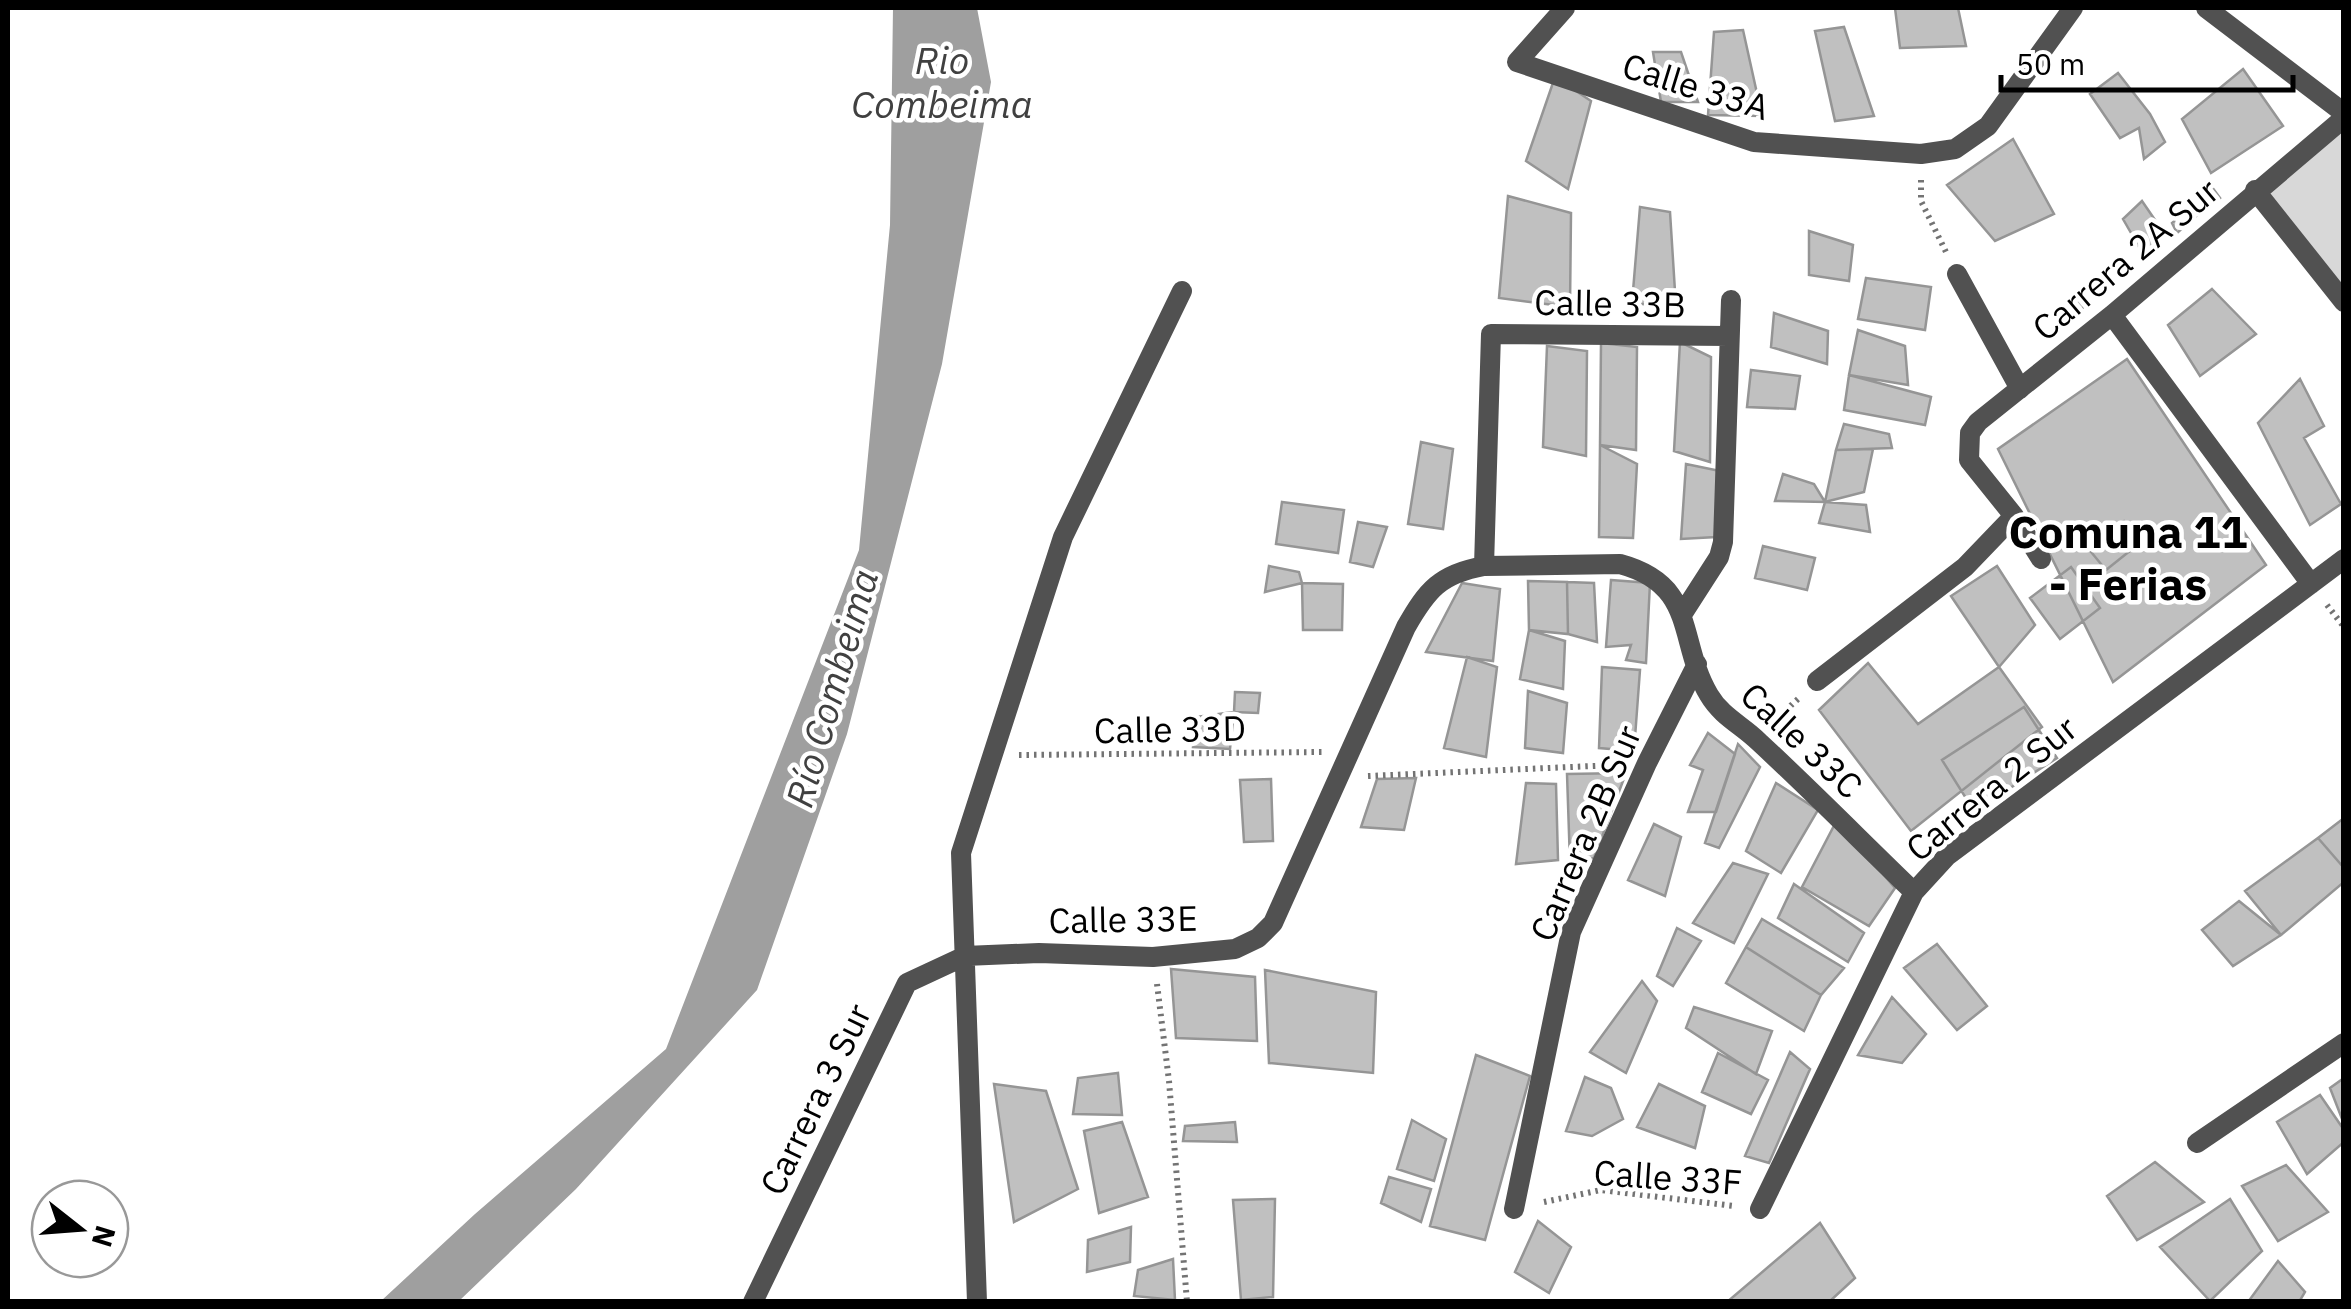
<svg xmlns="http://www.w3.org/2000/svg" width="2351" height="1309" font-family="'IBM Plex Sans',sans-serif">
<rect width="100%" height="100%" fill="#fff"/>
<path fill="#d8d8d8" d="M2343,118V302L2255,190Z"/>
<path fill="#9f9f9f" d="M893,8H977L991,82L942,364L847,734L757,990L576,1189L459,1301H381L475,1214L666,1049L859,550L890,225Z"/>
<path fill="#c0c0c0" stroke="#959595" stroke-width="2.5" d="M1895,8H1958L1966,46L1900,48Z
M1844,27L1874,116L1835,121L1815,31Z
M1743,30L1762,116L1708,115L1714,32Z
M1653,52H1681L1698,102H1661Z
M2243,69L2283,126L2211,173L2182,119Z
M2118,73L2150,114L2165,142L2144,159L2139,128L2120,138L2090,94Z
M1555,77L1591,101L1568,189L1526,161Z
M2013,139L2054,214L1995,241L1947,185Z
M2209,183L2220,198L2202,211L2191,197Z
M1508,196L1571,213L1570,307L1499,298Z
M2142,201L2166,236L2142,252L2123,219Z
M2193,205L2200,213L2177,233L2172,223Z
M1640,207L1670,212L1676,307L1632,303Z
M1809,231L1853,245L1849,281L1809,275Z
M1866,278L1931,287L1925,330L1858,319Z
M2212,289L2256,334L2200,376L2168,325Z
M2079,291L2089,301L2075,316L2065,304Z
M1774,313L1828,331L1827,364L1771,347Z
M1858,330L1905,346L1908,385L1849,375Z
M1680,342L1711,357L1710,462L1674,451Z
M1601,343L1637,347L1636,450L1600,445Z
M1547,346L1587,351L1586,456L1543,447Z
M2127,359L2266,565L2113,682L1998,449Z
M1751,370L1800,376L1795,409L1747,407Z
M1849,375L1931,397L1925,425L1844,410Z
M2300,379L2324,426L2304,438L2341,504L2310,525L2258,423Z
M1844,424L1889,434L1892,448L1836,450Z
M1421,442L1453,449L1443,529L1408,524Z
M1600,445L1637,464L1633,538L1599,537Z
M1873,449L1864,492L1825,502L1836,450Z
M1686,464L1720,471L1716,537L1681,539Z
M1783,474L1814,484L1825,502L1775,501Z
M1282,502L1344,510L1338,553L1276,544Z
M1825,502L1866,505L1870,532L1819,523Z
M2124,521L2141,542L2106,570L2082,541Z
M1358,522L1387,527L1373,567L1350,562Z
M1763,546L1815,558L1807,590L1755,578Z
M1269,566L1299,572L1302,583L1265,592Z
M1997,566L2035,625L1999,667L1951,596Z
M2071,567L2100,608L2060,639L2030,598Z
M1611,580L1650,583L1646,663L1626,660L1631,645L1606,647Z
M1528,581L1567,582L1568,634L1529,630Z
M1567,582L1594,583L1597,642L1568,634Z
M1302,583L1343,584L1342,630H1303Z
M1462,583L1500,589L1493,661L1426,652Z
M1529,630L1565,641L1563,689L1520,679Z
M1467,657L1497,667L1486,757L1444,748Z
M1868,663L1918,724L1999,667L2042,727L1911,831L1819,710Z
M1602,667L1640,670L1634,751L1599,748Z
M1528,691L1567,703L1563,753L1525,748Z
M1235,692L1260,693L1258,713L1234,712Z
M2024,707L2057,758L1974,811L1942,760Z
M1234,712L1230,749L1193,747L1195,717Z
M1708,733L1735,754L1716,812H1688L1703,770L1690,765Z
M1738,744L1760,767L1719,848L1705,843Z
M1626,773L1594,858L1570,863L1567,774Z
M1416,778L1404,830L1361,827L1377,779Z
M1271,779L1273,841L1244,842L1240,780Z
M1526,783L1556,784L1558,860L1516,864Z
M1776,783L1818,810L1781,873L1746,851Z
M2344,818V868L2318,838Z
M1837,820L1895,888L1869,926L1802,887Z
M1654,824L1681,837L1665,896L1628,880Z
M2318,838L2344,868V882L2281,935L2245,891Z
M1733,863L1768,874L1734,943L1693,923Z
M1794,884L1864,933L1848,962L1778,918Z
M2239,901L2281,935L2233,966L2202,930Z
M1762,919L1844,968L1821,995L1746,947Z
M1677,928L1701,941L1673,986L1657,976Z
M1937,944L1987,1006L1957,1030L1904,968Z
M1746,947L1821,995L1804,1031L1726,983Z
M1171,969L1255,977L1257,1041L1176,1038Z
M1265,970L1376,992L1373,1073L1269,1063Z
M1642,981L1657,1001L1626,1073L1590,1052Z
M1892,997L1926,1034L1902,1063L1858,1055Z
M1694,1007L1772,1031L1756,1074L1686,1028Z
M1790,1052L1810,1069L1769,1163L1745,1156Z
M1718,1053L1768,1080L1751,1114L1702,1092Z
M1476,1055L1530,1076L1485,1240L1430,1226Z
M1118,1073L1122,1115L1073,1114L1078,1078Z
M1585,1077L1611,1088L1623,1119L1592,1136L1566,1131Z
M2344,1078V1124L2330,1088Z
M994,1084L1046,1091L1078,1189L1014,1222Z
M1659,1084L1705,1106L1695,1148L1637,1127Z
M2320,1095L2344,1130V1142L2307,1174L2277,1122Z
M1412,1120L1446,1139L1434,1181L1397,1169Z
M1122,1122L1148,1197L1099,1213L1084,1131Z
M1235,1122L1237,1142L1183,1141L1185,1126Z
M2155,1162L2204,1202L2137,1240L2107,1196Z
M2286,1165L2328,1212L2278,1241L2242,1186Z
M1389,1177L1431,1189L1421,1222L1381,1203Z
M1275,1199L1273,1297L1241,1300L1233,1200Z
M2230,1199L2262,1251L2210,1301L2160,1247Z
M1538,1221L1571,1247L1549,1293L1515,1272Z
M1820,1223L1855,1278L1829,1302H1727Z
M1131,1227L1130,1262L1087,1272L1088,1240Z
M1173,1259L1175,1300L1134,1296L1138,1270Z
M2278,1261L2305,1292L2299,1302H2248Z"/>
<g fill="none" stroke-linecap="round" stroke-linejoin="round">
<path stroke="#737373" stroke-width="6" stroke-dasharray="2.5 5" stroke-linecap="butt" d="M1921,180V201L1946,252
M2327,605L2344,627
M1774,721L1798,699
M1019,755L1322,752
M1368,776L1615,765
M1157,984L1169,1081L1187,1302
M1544,1202L1601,1190L1734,1206"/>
<path stroke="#515151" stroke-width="20" d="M1565,8L1517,62L1754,142L1921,154L1955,149L1988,126L2073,8
M2206,8L2344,113
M2255,190L2344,302
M1957,274L2020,389
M2112,315L2311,584
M2041,559L2014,516L1969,460L1970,433L1978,422L2112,315L2344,118
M1484,566L1491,334L1729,336
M1683,613L1719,557L1723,542L1731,300
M1817,681L1965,567L2014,516
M2197,1143L2344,1043
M1514,1209L1571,932L1647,763L1697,664
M1760,1209L1914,892L1947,856L2344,559
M753,1302L907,983L965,956L1039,953L1153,957L1235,949L1258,938L1273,923L1406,627C1427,590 1440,574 1484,566L1620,564C1698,585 1677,641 1709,695C1722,717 1742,725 1759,742C1812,791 1862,842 1914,892
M977,1302L961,853L1063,537L1182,291"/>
</g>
<g text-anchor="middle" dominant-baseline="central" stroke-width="9" stroke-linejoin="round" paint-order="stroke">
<g font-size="35" fill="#000" stroke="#fff">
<text transform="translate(1696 86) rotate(17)">Calle 33A</text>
<text transform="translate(2125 259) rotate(-40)">Carrera 2A Sur</text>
<text transform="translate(1610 303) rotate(1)">Calle 33B</text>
<text transform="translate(1170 729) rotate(-1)">Calle 33D</text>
<text transform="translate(1802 740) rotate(43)">Calle 33C</text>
<text transform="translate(1991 788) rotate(-39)">Carrera 2 Sur</text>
<text transform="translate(1585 833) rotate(-67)">Carrera 2B Sur</text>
<text transform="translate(1123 919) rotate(-1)">Calle 33E</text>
<text transform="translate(815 1099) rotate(-64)">Carrera 3 Sur</text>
<text transform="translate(1668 1177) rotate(4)">Calle 33F</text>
</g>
<g font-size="38" font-style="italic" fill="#404040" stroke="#fff">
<text x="942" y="59">Rio<tspan x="942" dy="44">Combeima</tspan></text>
<text transform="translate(831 688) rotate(-74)">Río Combeima</text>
</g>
<g font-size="45" font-weight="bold" fill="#000" stroke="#fff">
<text x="2128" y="531">Comuna 11<tspan x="2128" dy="52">- Ferias</tspan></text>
</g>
</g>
<rect width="2351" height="1309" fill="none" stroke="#000000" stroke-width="20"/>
<g transform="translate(80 1229) rotate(107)"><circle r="48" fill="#ffffff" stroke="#999999" stroke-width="2.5"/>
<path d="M0-8L18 38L0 25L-18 38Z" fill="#000000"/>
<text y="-15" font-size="28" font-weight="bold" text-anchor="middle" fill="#000000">N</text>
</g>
<path d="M2001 75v15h292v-15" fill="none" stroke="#000000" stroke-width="5"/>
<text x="2016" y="75" font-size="30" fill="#000000" stroke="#ffffff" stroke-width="8" paint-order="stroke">50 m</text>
</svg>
